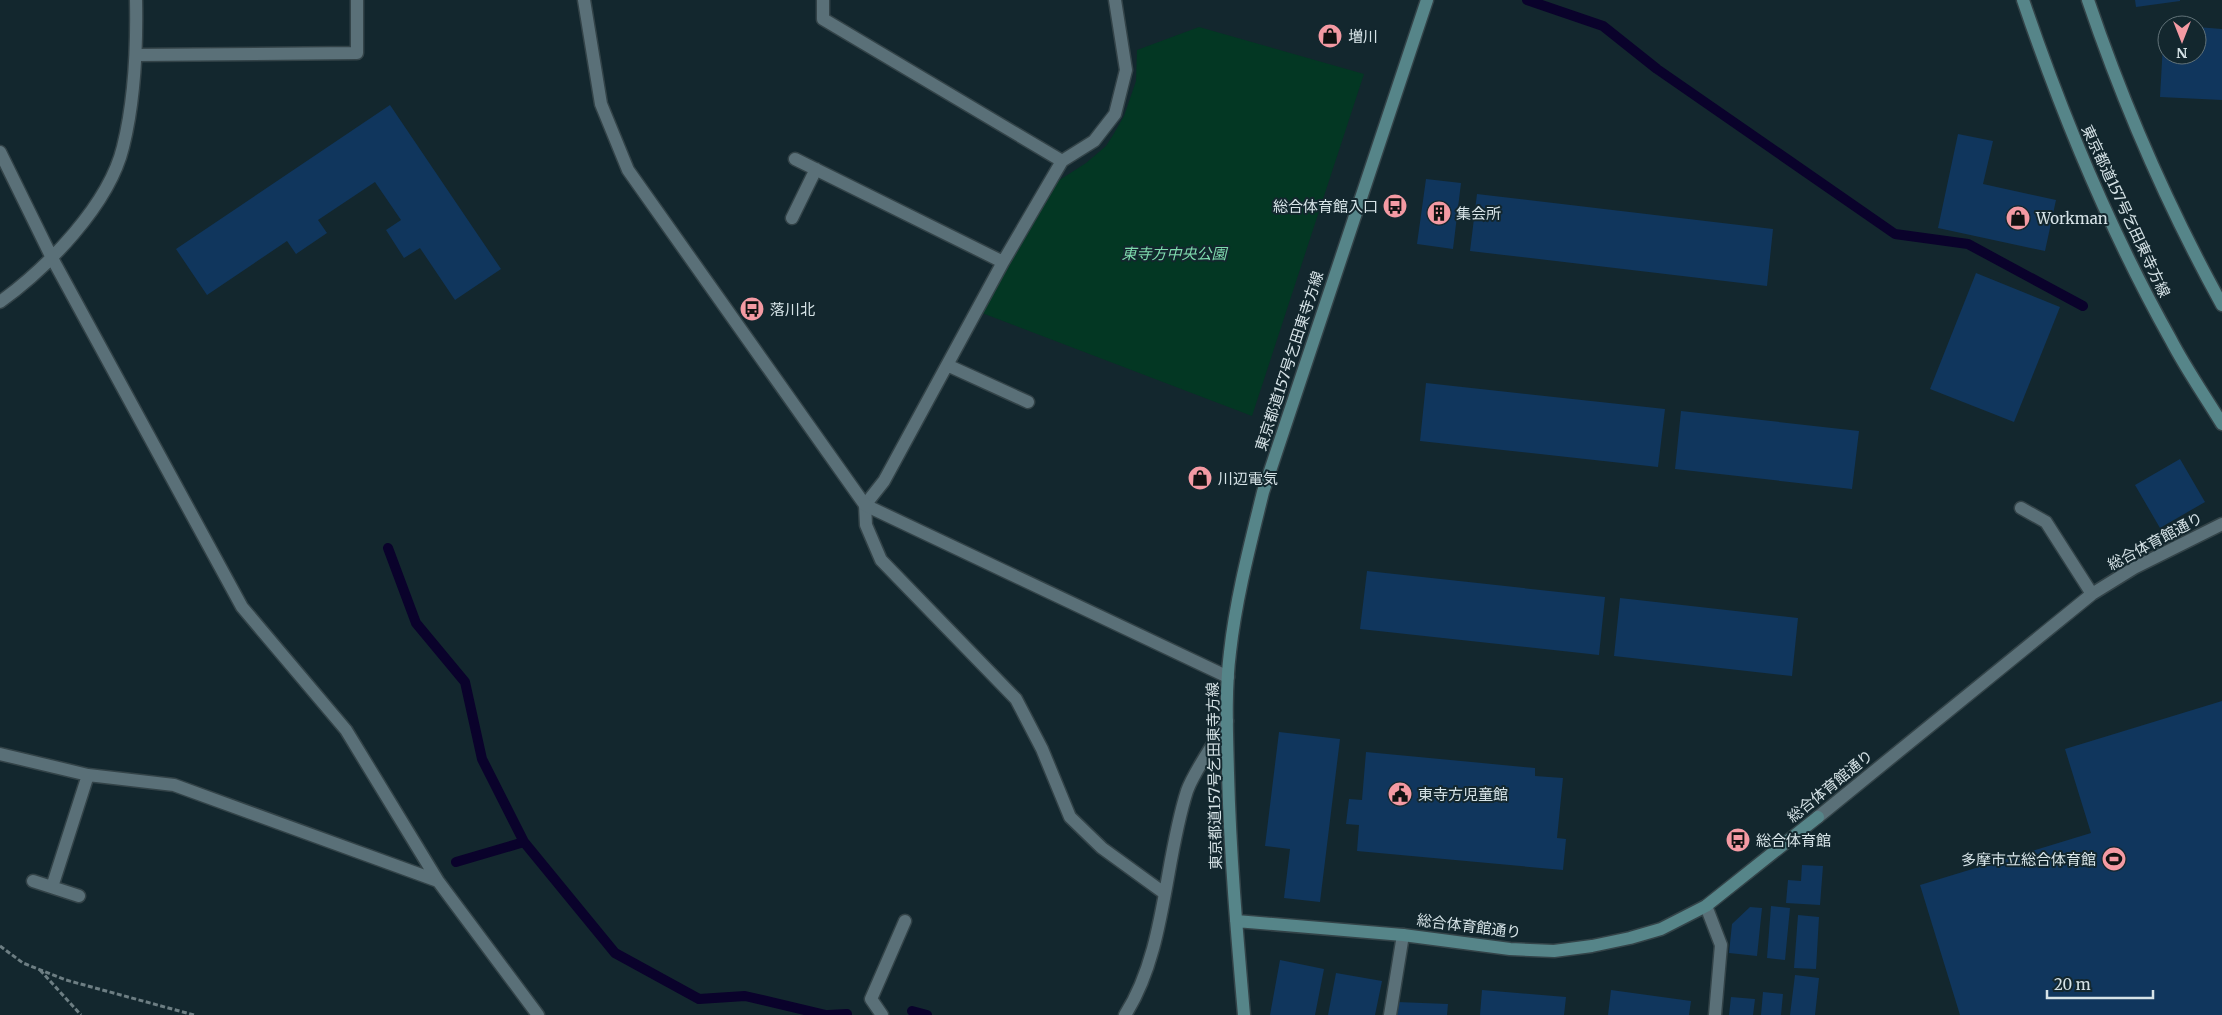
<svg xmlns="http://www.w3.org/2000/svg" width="2222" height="1015" font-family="Merriweather,'Noto Sans JP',serif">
<rect width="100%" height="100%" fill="#13272e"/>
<path fill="#033723" d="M1199,27L1364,74L1252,416L982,313L1045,198L1058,181L1086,163L1106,146L1113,135L1124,116L1136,81L1137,50Z"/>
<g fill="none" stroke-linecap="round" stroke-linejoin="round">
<path stroke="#0a022b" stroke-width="10" d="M1527,0L1603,26L1657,69L1895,234L1968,244L2083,306
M388,548L416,623L465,682L482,759L524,842L615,953L699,999L745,996L826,1015
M456,862L524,842
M912,1011L927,1015
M828,1015L847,1014"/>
</g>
<path fill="#10365d" d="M2135,0H2180V1L2136,7Z
M2164,26H2167V55H2197V27L2222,29V100L2160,97Z
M390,105L501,269L455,300L420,248L404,258L386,230L401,220L375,182L318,220L327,233L296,254L287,241L207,295L176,249Z
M1958,134L1993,141L1983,184L2056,200L2045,251L1938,228Z
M1426,179L1461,183L1453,249L1417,244Z
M1477,194L1773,229L1767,286L1470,251Z
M1976,273L2060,307L2014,422L1930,389Z
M1426,383L1665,409L1658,467L1420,441Z
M1681,411L1859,431L1852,489L1675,469Z
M2180,459L2205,502L2160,528L2135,485Z
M1367,571L1605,597L1599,655L1360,629Z
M1620,598L1798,618L1792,676L1614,656Z
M2222,701V1015H1960L1920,885L2091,833L2065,749Z
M1279,732L1340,739L1320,902L1284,898L1290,849L1265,846Z
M1366,752L1535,768V776L1563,778L1557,838L1566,839L1563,870L1357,851L1359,825L1346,824L1349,799L1362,800Z
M1802,865L1823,866L1820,905L1786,903L1788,880L1801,881Z
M1771,906L1790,908L1785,960L1767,958Z
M1750,907L1762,908L1757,956L1729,953L1732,924Z
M1798,915L1819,917L1816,969L1794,968Z
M1280,960L1324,969L1315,1015H1270Z
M1336,973L1382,981L1375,1015H1328Z
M1795,975L1819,978L1815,1015H1790Z
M1482,990L1566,997L1564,1015H1480Z
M1611,990L1691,1001L1689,1015H1608Z
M1763,992L1783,994L1781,1015H1761Z
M1731,997L1755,999L1753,1015H1729Z
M1397,1002L1448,1004L1447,1015H1396Z"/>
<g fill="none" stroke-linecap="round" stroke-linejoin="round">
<defs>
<path id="lane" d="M823,0V19L1062,161
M1115,0L1126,70L1115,114L1094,141L1062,161L1003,262L884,481L865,505L866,525L881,560L1016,699L1042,749L1070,817L1102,848L1164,893
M795,159L1003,262
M792,218L816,169
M947,365L1028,402
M1125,1015C1166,951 1164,862 1187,791C1194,771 1216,741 1227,721
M1390,1015L1403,935"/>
<path id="street" d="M584,0L601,104L628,170L865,505L1228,677
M137,55L357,53V0
M0,152L52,258L242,607L346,730L438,881L538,1015
M0,302C47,268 109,205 123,147C135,99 137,49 136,0
M2021,508L2046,522L2092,594
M0,754L88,775L174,785L438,881
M1818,817L2092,594L2134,568L2222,524
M33,881L79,896
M52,887L88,775
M1706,906L1721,945L1715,1015
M882,1015L871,999L905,921"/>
<path id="secondary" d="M2023,0C2063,118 2110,231 2171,340C2186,369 2205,396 2222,424
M2088,0C2124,106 2168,207 2222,305
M1236,921L1403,935L1510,949L1554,951L1592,946L1630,938L1661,929L1706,906L1818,817
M1244,1015C1237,934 1230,854 1228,773C1227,733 1225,692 1230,652C1236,598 1250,545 1263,492L1427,0"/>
</defs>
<use href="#lane" stroke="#334348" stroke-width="15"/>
<use href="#street" stroke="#334348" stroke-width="15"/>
<use href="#secondary" stroke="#334348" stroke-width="15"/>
<path stroke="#6d7e83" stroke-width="3" stroke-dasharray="5 2.5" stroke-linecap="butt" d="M0,946L23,963L66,980L194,1015
M40,970L81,1015"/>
<use href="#lane" stroke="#5a7078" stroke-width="12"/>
<use href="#street" stroke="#5a7078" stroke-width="12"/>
<use href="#secondary" stroke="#568589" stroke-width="12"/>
</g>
<defs>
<symbol id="shop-disc" viewBox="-11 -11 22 22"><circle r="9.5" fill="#f49aa3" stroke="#13272e"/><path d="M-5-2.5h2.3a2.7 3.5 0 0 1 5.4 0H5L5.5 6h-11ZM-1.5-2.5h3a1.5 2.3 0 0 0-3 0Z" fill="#111"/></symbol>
<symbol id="bus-disc" viewBox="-11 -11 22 22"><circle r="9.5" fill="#f49aa3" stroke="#13272e"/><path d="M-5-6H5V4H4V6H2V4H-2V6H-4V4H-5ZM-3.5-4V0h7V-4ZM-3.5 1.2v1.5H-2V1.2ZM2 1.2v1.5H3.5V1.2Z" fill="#111"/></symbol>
<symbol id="building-disc" viewBox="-11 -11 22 22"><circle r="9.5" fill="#f49aa3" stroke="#13272e"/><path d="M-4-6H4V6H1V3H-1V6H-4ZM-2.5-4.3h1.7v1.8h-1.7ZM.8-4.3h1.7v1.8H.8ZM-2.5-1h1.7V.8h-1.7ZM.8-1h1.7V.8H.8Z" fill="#111"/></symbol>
<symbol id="civic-disc" viewBox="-11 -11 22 22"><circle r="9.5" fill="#f49aa3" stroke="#13272e"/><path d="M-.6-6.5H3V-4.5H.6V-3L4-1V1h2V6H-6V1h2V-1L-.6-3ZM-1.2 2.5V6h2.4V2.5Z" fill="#111"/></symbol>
<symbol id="stadium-disc" viewBox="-11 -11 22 22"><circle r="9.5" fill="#f49aa3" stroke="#13272e"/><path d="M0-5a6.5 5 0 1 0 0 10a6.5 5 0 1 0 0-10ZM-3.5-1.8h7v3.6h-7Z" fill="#111"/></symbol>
</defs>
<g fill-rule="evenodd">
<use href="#shop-disc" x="1316" y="22" width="28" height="28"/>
<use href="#bus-disc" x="1381" y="192" width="28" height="28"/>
<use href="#building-disc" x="1425" y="199" width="28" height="28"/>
<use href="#shop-disc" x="2004" y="204" width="28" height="28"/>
<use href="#bus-disc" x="738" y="295" width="28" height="28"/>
<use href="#shop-disc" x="1186" y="464" width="28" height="28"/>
<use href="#civic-disc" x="1386" y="780" width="28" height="28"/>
<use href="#bus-disc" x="1724" y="826" width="28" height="28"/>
<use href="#stadium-disc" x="2100" y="845" width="28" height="28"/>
</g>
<g text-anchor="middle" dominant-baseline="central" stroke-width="4" stroke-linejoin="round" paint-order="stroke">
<g font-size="15" fill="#d6e3e7" stroke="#13272e" text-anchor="start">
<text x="1348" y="36">増川</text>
<text x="1378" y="206" text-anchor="end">総合体育館入口</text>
<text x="1456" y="213">集会所</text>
<text x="2036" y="218">Workman</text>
<text x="770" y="309">落川北</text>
<text x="1218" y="478">川辺電気</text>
<text x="1418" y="794">東寺方児童館</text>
<text x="1756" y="840">総合体育館</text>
<text x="2096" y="859" text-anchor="end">多摩市立総合体育館</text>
</g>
<g font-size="15" fill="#d6e3e7" stroke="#13272e">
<text transform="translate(2126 211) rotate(65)">東京都道157号乞田東寺方線</text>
<text transform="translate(1289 361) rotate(-72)">東京都道157号乞田東寺方線</text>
<text transform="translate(2155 541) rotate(-28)">総合体育館通り</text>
<text transform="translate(1214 776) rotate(-91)">東京都道157号乞田東寺方線</text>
<text transform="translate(1830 786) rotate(-39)">総合体育館通り</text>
<text transform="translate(1469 926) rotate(7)">総合体育館通り</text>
</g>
<g font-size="15" font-style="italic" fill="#7fdbae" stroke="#13272e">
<text x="1174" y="253">東寺方中央公園</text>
</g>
</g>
<g transform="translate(2182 40) rotate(180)"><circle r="24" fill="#13272e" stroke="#617278"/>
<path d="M0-4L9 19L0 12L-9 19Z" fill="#f49aa3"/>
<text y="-8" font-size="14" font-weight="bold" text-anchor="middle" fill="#d6e3e7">N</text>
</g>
<path d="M2047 990v8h106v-8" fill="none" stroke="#d6e3e7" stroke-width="2.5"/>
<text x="2054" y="990" font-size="15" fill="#d6e3e7" stroke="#13272e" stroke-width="4" paint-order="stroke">20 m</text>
</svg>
